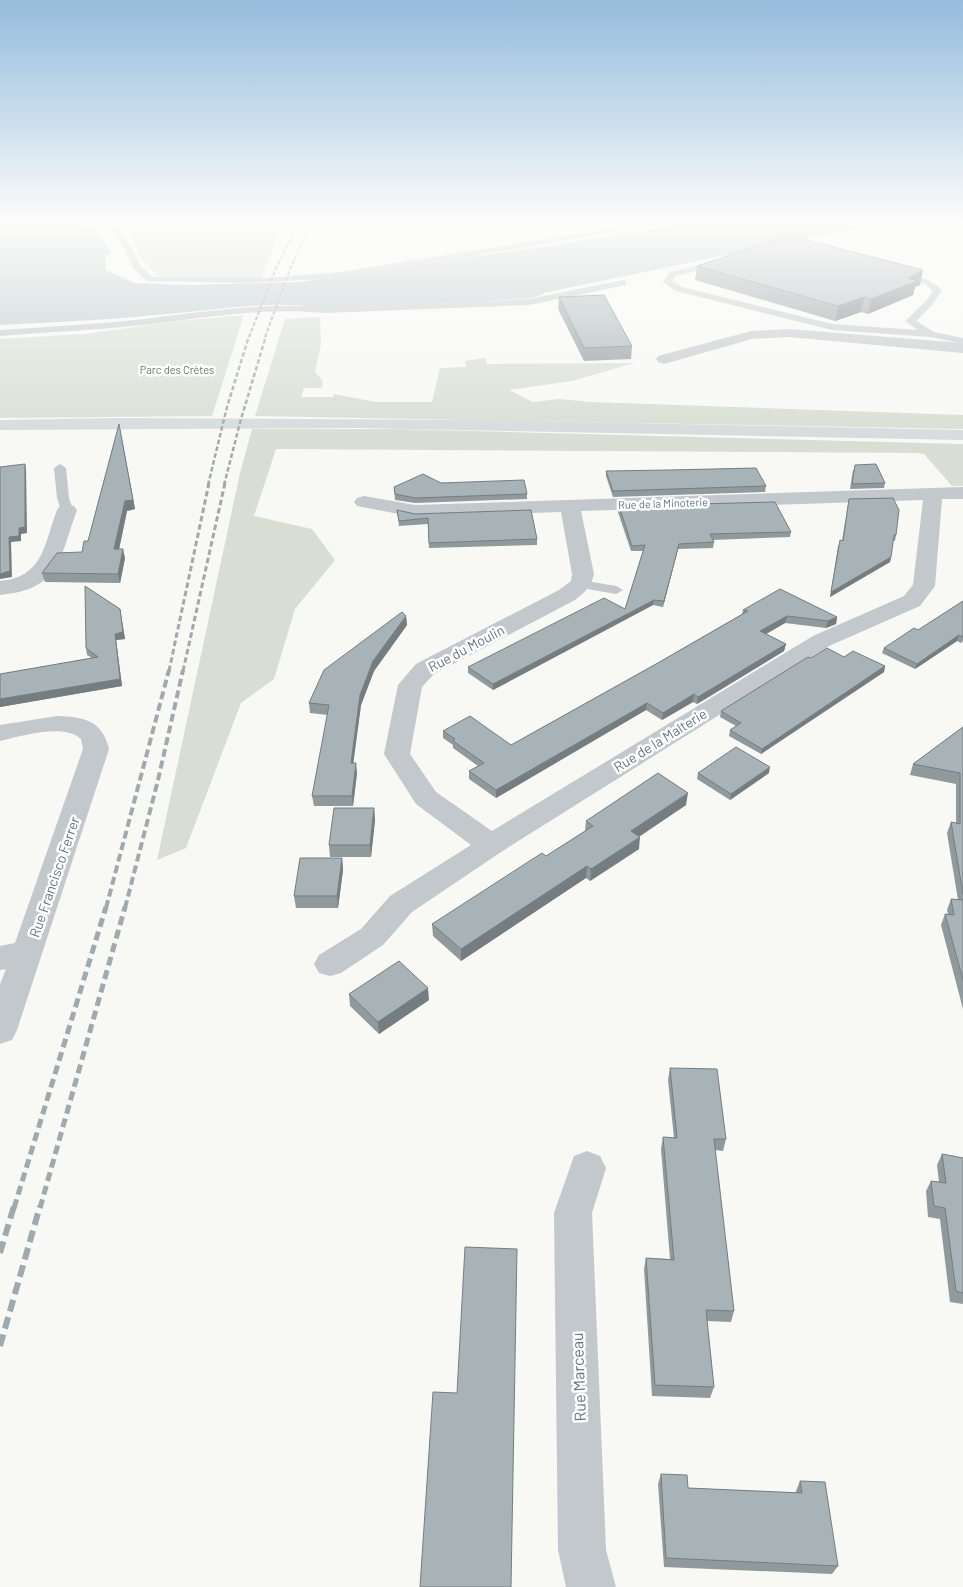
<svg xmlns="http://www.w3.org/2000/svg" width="963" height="1587" font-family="Barlow,sans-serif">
<rect width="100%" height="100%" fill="#f8f8f5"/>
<path fill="#d8ded4" d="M124,221H282L262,278L158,277L140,256L128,232L130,222Z
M244,315L212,416L0,418V339L84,334L179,321Z
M320,317L321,344L315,372L323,381L322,388H304L301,397H333L334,394L376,402H432L440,368L466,367L465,361L485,358L487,364L634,363L572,381L509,390L533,402L559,399L591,402L963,415V429L255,416L285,319Z
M252,429H399L963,444V486H952L924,454L916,453L276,449L254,516L312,529L335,560L295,609L274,679L241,703L186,848L157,860L240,473Z"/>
<path fill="#b7c8ca" d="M0,221H71L97,229L111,253L106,255L105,270L135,283L191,285L299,282L554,245L696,221H890L543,293L544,294L531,298L329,309C279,299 228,309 178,313C119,319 59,322 0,325Z"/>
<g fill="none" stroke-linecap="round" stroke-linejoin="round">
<path fill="#c2c8cb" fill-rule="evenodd" d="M93,221H101L117,227L132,247L140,265L152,277L269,278L341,272L657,221H672L668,223L341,278L246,283L147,281L133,268L124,247L111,231Z
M718,261L722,263L721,265L676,276L672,281L682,287L832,324L918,330L905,321L926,301L933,291L925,284L896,277V273L899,272C915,276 931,278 942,290L932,305L916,321L934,332L963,338V344L931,337L832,330L676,291L663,282L670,272Z
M623,280L626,281V285L529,305L325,313C264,307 204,318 144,325C96,330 48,332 0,336V330C48,327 96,324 144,319C204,312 264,302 325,307L529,299Z
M60,464L66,468L69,498L73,510L67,514L61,510L57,498L54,468Z
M581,580L616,586L623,590L616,594L576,587L574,584Z"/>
<path fill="#c2c8cb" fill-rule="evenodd" d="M789,329L963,343V353L789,337L752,339L664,364L658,362L656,359L658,356L751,331Z
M963,487V499H942L935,586L920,606L829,646L501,852L412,912L383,945L341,973L330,976L319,973L314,964L319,955L361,929L390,896L471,845L416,804L384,754L398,685L416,664L559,590L571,581L572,574L561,512L415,517L357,506L354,502L357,498L364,496L415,505ZM923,500L913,585L904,596L813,636L492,831L436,792L410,754L422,687L434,674L575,600C585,592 591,587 594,574L581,511Z
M67,504L74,506L77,510C59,559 61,589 0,595V581C44,577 44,544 57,510L60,506Z
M57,716C84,717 102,720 109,749L17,1030L12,1040L0,1044V984L6,969L0,970V946L15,943L83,749L81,739C64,723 21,736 0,741V725Z
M587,1151L600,1156L606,1168L592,1213L606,1550L616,1587H566L558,1550L554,1213L574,1156Z"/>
<path fill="#d5dbde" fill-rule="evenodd" d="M120,418L482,420L963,430V440L361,428L0,430V420Z"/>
<path stroke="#9fa9ae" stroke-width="2" stroke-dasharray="4 2" stroke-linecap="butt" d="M249,337L277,266L300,221
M265,337L290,269L312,221"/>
<path stroke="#9fa9ae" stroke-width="2.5" stroke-dasharray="4.5 2.5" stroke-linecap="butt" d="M208,485L227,407L249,336
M224,485L241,419L266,336"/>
<path stroke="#9fa9ae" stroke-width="3" stroke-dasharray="5.5 3" stroke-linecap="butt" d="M169,671L209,483
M183,671L225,483"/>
<path stroke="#9fa9ae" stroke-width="4" stroke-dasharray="8 4" stroke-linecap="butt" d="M106,908L169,670
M125,908L158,780L183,670"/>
<path stroke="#9fa9ae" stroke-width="5" stroke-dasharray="9 5" stroke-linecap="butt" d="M14,1208L106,907
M40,1208L125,907"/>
<path stroke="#9fa9ae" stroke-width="6" stroke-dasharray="12 6" stroke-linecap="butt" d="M0,1253L14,1206
M0,1346L40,1206"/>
</g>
<path fill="#909a9d" d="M697,266L920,285L915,287L913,295L868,314L861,312L835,321L695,280Z
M559,297L632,346L631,359L584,361L558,309Z
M119,424L135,509L127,511L119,549L125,558L120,583L45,582L42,573L82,552L88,541Z
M853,470L885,483L884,488L850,489Z
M606,471L766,486L765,492L613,497L606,476Z
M441,483L527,494V499L415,503L395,500L394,487Z
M848,504L896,535L895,541L893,540L891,557L890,562L830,597L838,546L842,541Z
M619,506L791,532L790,537L712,540L714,542L713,548L678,549L663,607L653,605L493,690L468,673V667L625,609L643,551H631L618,512Z
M397,510L537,539V545L429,548L428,524L399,526Z
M963,601V641L961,643L957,641L915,669L882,653L884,648L918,630Z
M120,609L125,639L116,640L122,686L0,707V674L92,658L87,655L86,648Z
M743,610L837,617L836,624L826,628L785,623L766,634L786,644L784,651L697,704L693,702L662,720L646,710L496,798L469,779V771L478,766L453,748V745L443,738V731L511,745L656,664L742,614Z
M406,616L407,625L374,671L361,705L353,763L357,773L353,806H314L312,796L328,715L310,713L309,703Z
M844,657L885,666L884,672L761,754L729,736L730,730L736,726L720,717L721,711L811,658Z
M963,727V1009L941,925L945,914H948L947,910L951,899L958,900L947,833L951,822L956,823V784L910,775L913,764Z
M698,773H769L730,800L697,779Z
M686,805L639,836V849L590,881L586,878L461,961L433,936L432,924L546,856L585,831L586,821Z
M374,808L375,820L371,857H330L329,845Z
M342,858L343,870L338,908H296L294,896Z
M349,994L429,1000L379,1034L350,1006Z
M670,1068L726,1139L723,1151L715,1150L734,1311L731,1322L707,1321L714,1387L710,1398L652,1396L644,1269L646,1258L670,1259L661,1149L663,1137L674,1138L668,1080Z
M942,1154L963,1158V1304L950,1302L940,1219L928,1217L926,1191L931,1181L939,1182L937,1165Z
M661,1474L688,1488L796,1493V1491L800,1481L838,1566L832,1574L664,1567L658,1484Z"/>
<path fill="#757d80" d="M923,270L920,285L915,287L913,295L868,314L871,299Z
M864,297L861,312L835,321L838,306Z
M119,424L135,509L127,511L117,559L114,549Z
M25,464L26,469L27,533L21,534V541L11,542L12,577L0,579V574L9,537L19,528Z
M679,544L678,549L663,607L664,601Z
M123,549L125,558L120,583L118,574Z
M891,557L890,562L830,597L831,592Z
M654,600L653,605L493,690V684Z
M120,609L125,639L116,640L122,686L0,707V699L120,679L115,634Z
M406,616L407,625L374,671L361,705L352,773L351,763L360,695L373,661Z
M787,616L785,623L759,638L760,631Z
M837,617L836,624L826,628L828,621Z
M959,635L957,641L915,669L917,664Z
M786,644L784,651L697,704L698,697Z
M885,666L884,672L761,754L762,749Z
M694,694L693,702L662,720L663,713Z
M647,703L646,710L496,798V790Z
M356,763L357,773L353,806L352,796Z
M770,767L769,773L730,800L731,794Z
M688,793L686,805L630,843L631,831Z
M374,808L375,820L371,857L370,845Z
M640,837L639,849L590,881L591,869Z
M342,858L343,870L338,908L337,896Z
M587,866L586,878L461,961V949Z
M428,988L429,1000L379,1034L378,1022Z"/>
<path fill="#a7b3b7" stroke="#757d80" d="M795,237L923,270L908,278L917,281L871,299L864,297L838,306L697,266L778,239Z
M604,295L632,346L584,348L559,297Z
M119,424L133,500L125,501L114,549H123L118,574L42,573L57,553L82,552L84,541H88Z
M25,464V527L19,528V536L9,537L10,571L0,574V467Z
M876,464L885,483L852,484L855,465Z
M756,468L766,486L613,491L606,471L669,470Z
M423,474L441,483L524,480L527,494L415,498L395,494L394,487Z
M893,498L899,510L896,535H894L891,557L831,592L840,540L843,541L849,499Z
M775,502L791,532L710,534L714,542L679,544L664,601L654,600L493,684L468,667L604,598L625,609L645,545L632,546L619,506Z
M397,510L415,514L531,510L537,539L429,543L428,518L399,521Z
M85,586L120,609L123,632L115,634L120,679L0,699V674L98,657L86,648Z
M780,589L837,617L828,621L787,616L760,631L786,644L698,697L694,694L663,713L647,703L496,790L469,771L484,763L453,741L455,739L443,731L470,716L511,745L656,664L748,611L743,610Z
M963,601V637L959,635L917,664L884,648L914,628L918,630Z
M402,612L406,616L373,661L360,695L351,763H356L352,796H312L329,705L309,703L324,670Z
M827,648L844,657L853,651L885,666L762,749L730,730L741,723L721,711L808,657L811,658Z
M963,727V894L951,822L960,824V773L913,764Z
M736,747L770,767L731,794L698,773Z
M658,773L688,793L631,831L640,837L591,869L587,866L461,949L432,924L542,853L546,856L593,826L586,821Z
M334,808H374L370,845H329Z
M300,858H342L337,896H294Z
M951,899L963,900V980L945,914L954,915Z
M399,961L428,988L378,1022L349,994Z
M670,1068L717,1069L726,1139H714L734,1311L706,1310L714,1387L655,1385L646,1258L674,1260L663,1137L677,1138Z
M942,1154L963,1158V1293L956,1291L945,1208L934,1206L931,1181L946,1183Z
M465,1247L517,1249L511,1587H420L433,1392L457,1393Z
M661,1474L687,1475L688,1488L802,1493L800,1481L825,1482L838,1566L666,1558Z"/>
<linearGradient id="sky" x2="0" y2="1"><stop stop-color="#94bcdc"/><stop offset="0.5" stop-color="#fcfcfa"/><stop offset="1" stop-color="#fcfcfa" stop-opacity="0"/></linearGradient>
<rect width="963" height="443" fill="url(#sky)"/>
<g text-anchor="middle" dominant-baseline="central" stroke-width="5" stroke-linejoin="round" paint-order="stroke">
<g font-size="11" fill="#687a60" stroke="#fff">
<text x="177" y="369">Parc des Crètes</text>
</g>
<g font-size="11" fill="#617882" stroke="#fff">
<text transform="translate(663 503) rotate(-2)">Rue de la Minoterie</text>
</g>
<g font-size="14" fill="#617882" stroke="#fff">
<text transform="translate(466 648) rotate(-28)">Rue du Moulin</text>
<text transform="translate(660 740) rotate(-32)">Rue de la Malterie</text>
<text transform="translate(54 877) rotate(-71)">Rue Francisco Ferrer</text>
</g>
<g font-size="16" fill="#617882" stroke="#fff">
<text transform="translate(578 1377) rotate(-92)">Rue Marceau</text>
</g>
</g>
</svg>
